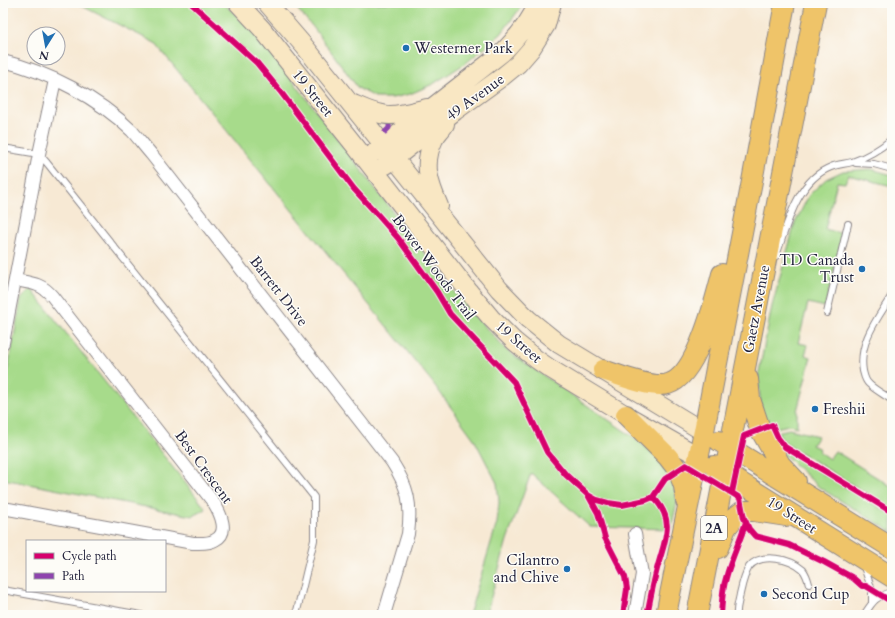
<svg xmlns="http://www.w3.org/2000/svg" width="895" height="618" font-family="Cardo,serif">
<rect width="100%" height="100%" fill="#fdfcf7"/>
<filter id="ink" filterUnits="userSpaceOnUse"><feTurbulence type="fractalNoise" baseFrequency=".025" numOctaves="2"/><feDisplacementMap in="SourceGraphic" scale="8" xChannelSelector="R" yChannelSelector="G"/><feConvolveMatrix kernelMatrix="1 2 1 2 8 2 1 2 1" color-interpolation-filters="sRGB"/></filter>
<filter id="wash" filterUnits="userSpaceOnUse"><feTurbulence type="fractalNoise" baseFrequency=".012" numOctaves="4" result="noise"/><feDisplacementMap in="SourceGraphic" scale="16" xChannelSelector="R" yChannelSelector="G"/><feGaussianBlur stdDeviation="0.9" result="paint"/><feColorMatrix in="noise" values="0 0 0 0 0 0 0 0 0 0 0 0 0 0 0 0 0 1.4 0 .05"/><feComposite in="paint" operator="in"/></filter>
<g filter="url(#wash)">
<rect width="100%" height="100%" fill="#f7e9d4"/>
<path fill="#a7db8b" stroke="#647e63" d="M76,3H223L248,26L265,44L458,297L506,350L632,436L670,467L677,502L671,529L590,527L531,473L507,540L486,615H469L497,523L499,502L497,483L474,439L433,383L155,43Z
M292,3H524L501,34L466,63L433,84L410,94L392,98H377L358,88L313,27Z
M871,169L892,175V186L848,175L845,183L837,182L825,229L843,234L825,307L808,303L798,343L808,345L805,355L811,357L797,411V427L789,425L776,428L773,423H766L761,408L758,377L772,306L795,223L809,195L826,179L843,171Z
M31,289L206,509L192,516L3,479V396L21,299Z
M789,429L818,436L812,445L820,449L819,452L829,459L835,451L892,487V499L891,501L892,502V509L785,443L777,432Z
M780,448L892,515V532L820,488L778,449Z"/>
</g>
<g filter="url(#ink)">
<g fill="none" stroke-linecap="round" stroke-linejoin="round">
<defs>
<path id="lane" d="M3,148L39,154L47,163L314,497V540L296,615
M856,163L874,164L892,169
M776,256C787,225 797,180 831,167C838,164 845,164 852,162C867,157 880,149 892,139
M892,295C878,318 858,342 863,371C864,375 865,381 869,384C875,390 885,395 892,400
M827,313L848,224
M864,567L872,590V603
M3,590L141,615
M737,615C736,608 739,601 740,594C742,585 744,575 749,567C761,552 791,559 803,570C806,574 808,580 809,584
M864,615C873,601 875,597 892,592"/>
<path id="street" d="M3,61C49,72 98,98 132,131C139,139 145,147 152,155L392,462C408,487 412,503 408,534L384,615
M3,343L39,154L55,80
M3,508L193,543C200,543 209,544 215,540C230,533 220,513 214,503L52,296C41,283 31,283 15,280
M635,615L642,574L635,534"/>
<path id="secondary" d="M238,3L262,29L356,147L470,293L491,318L514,341L536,359L549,368L626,415L698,456
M267,3L305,47L499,289L528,319L559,344L704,432
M351,103C363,108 377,115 390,115C402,115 414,111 427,108
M375,152L502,53C517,38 530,22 538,3
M386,165L455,111L502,77L518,64L531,49L546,25L552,3
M439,206C429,183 422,164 434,139C437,134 442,129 445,124"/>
<path id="primary" d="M603,370C619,375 652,389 668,384C697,376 715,301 722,274
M748,379L750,399L760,429L780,464L796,481
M626,415L668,457L678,470L684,486L686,501
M719,441L892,548
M714,466L892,577
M718,548L726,528L734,518L743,511H754L786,516
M666,615C678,553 691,492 704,431C732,288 759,146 785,3
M697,615L816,3"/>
</defs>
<use href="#lane" stroke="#8c8688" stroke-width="8"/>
<use href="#street" stroke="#8c8688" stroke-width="14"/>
<use href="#secondary" stroke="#8c8688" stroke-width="20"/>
<use href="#primary" stroke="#8c8688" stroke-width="22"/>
<use href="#lane" stroke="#fff" stroke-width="6"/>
<use href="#street" stroke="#fff" stroke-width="12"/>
<use href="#secondary" stroke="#f9e7c3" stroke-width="18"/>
<use href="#primary" stroke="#efc469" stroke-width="20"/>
<path stroke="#8e44ad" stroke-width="5" stroke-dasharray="10 5" stroke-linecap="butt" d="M384,133L389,128V123"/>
<defs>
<path id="cycleway" d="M191,3L257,63L280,91L354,189L377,214L398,238L437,292L450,314L514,382L547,452L566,475L588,495L597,500L608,503L622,505L646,500L653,497L665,479L686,465L740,498L744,518L749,529L755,536L789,545L824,562L853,578L862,586H866L892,602
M732,492L744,436L772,425L778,438L785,447L892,512
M588,495L598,513L605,538L625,577L627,589L623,615
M647,615C650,600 653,584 657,569C664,541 677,521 653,497
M721,615C722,603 722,590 726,578C731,559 740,541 746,522"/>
</defs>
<use href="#cycleway" stroke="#fdfcf7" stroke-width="8"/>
<use href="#cycleway" stroke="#d6006c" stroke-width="6"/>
</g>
</g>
<g fill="#1f6fb2" stroke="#fdfcf7" stroke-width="1.5">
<circle cx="406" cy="48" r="4"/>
<circle cx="862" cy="269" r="4"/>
<circle cx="815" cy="409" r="4"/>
<circle cx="567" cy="569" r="4"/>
<circle cx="764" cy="594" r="4"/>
</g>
<g text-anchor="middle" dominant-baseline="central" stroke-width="3" stroke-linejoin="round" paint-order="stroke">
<rect fill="#fdfcf7" stroke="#646373" stroke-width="1" x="701" y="516" width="26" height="24" rx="3"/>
<g font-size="14" font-weight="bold" fill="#22223b">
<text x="714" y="528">2A</text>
</g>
<g font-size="15" fill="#22223b" stroke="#fdfcf7" text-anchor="start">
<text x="414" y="48">Westerner Park</text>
<text x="854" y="260" text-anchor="end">TD Canada<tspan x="854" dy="17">Trust</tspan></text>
<text x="823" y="409">Freshii</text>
<text x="559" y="560" text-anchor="end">Cilantro<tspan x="559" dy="17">and Chive</tspan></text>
<text x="772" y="594">Second Cup</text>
</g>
<g font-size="15" fill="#22223b" stroke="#fdfcf7">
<text transform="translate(313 93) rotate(51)">19 Street</text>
<text transform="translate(475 97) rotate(-36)">49 Avenue</text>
<text transform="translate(434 267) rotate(53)">Bower Woods Trail</text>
<text transform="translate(279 291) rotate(52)">Barrett Drive</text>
<text transform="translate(756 309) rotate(-79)">Gaetz Avenue</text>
<text transform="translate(519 342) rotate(41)">19 Street</text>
<text transform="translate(204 467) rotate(54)">Best Crescent</text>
<text transform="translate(792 515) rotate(32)">19 Street</text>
</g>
</g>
<rect width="895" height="618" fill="none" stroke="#fdfcf7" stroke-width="16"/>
<rect x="26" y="540" width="140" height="52" fill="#fdfcf7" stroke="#a5a5ac"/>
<rect x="34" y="553" width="20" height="6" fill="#d6006c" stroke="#a5a5ac"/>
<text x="62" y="560" font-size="12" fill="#22223b">Cycle path</text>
<rect x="34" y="573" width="20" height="6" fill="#8e44ad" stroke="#a5a5ac"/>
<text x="62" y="580" font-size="12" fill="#22223b">Path</text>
<g transform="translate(46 46) rotate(191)"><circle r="19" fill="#fdfcf7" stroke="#a5a5ac"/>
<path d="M0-3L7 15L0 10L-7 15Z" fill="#1f6fb2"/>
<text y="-6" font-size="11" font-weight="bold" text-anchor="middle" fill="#22223b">N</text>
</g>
</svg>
